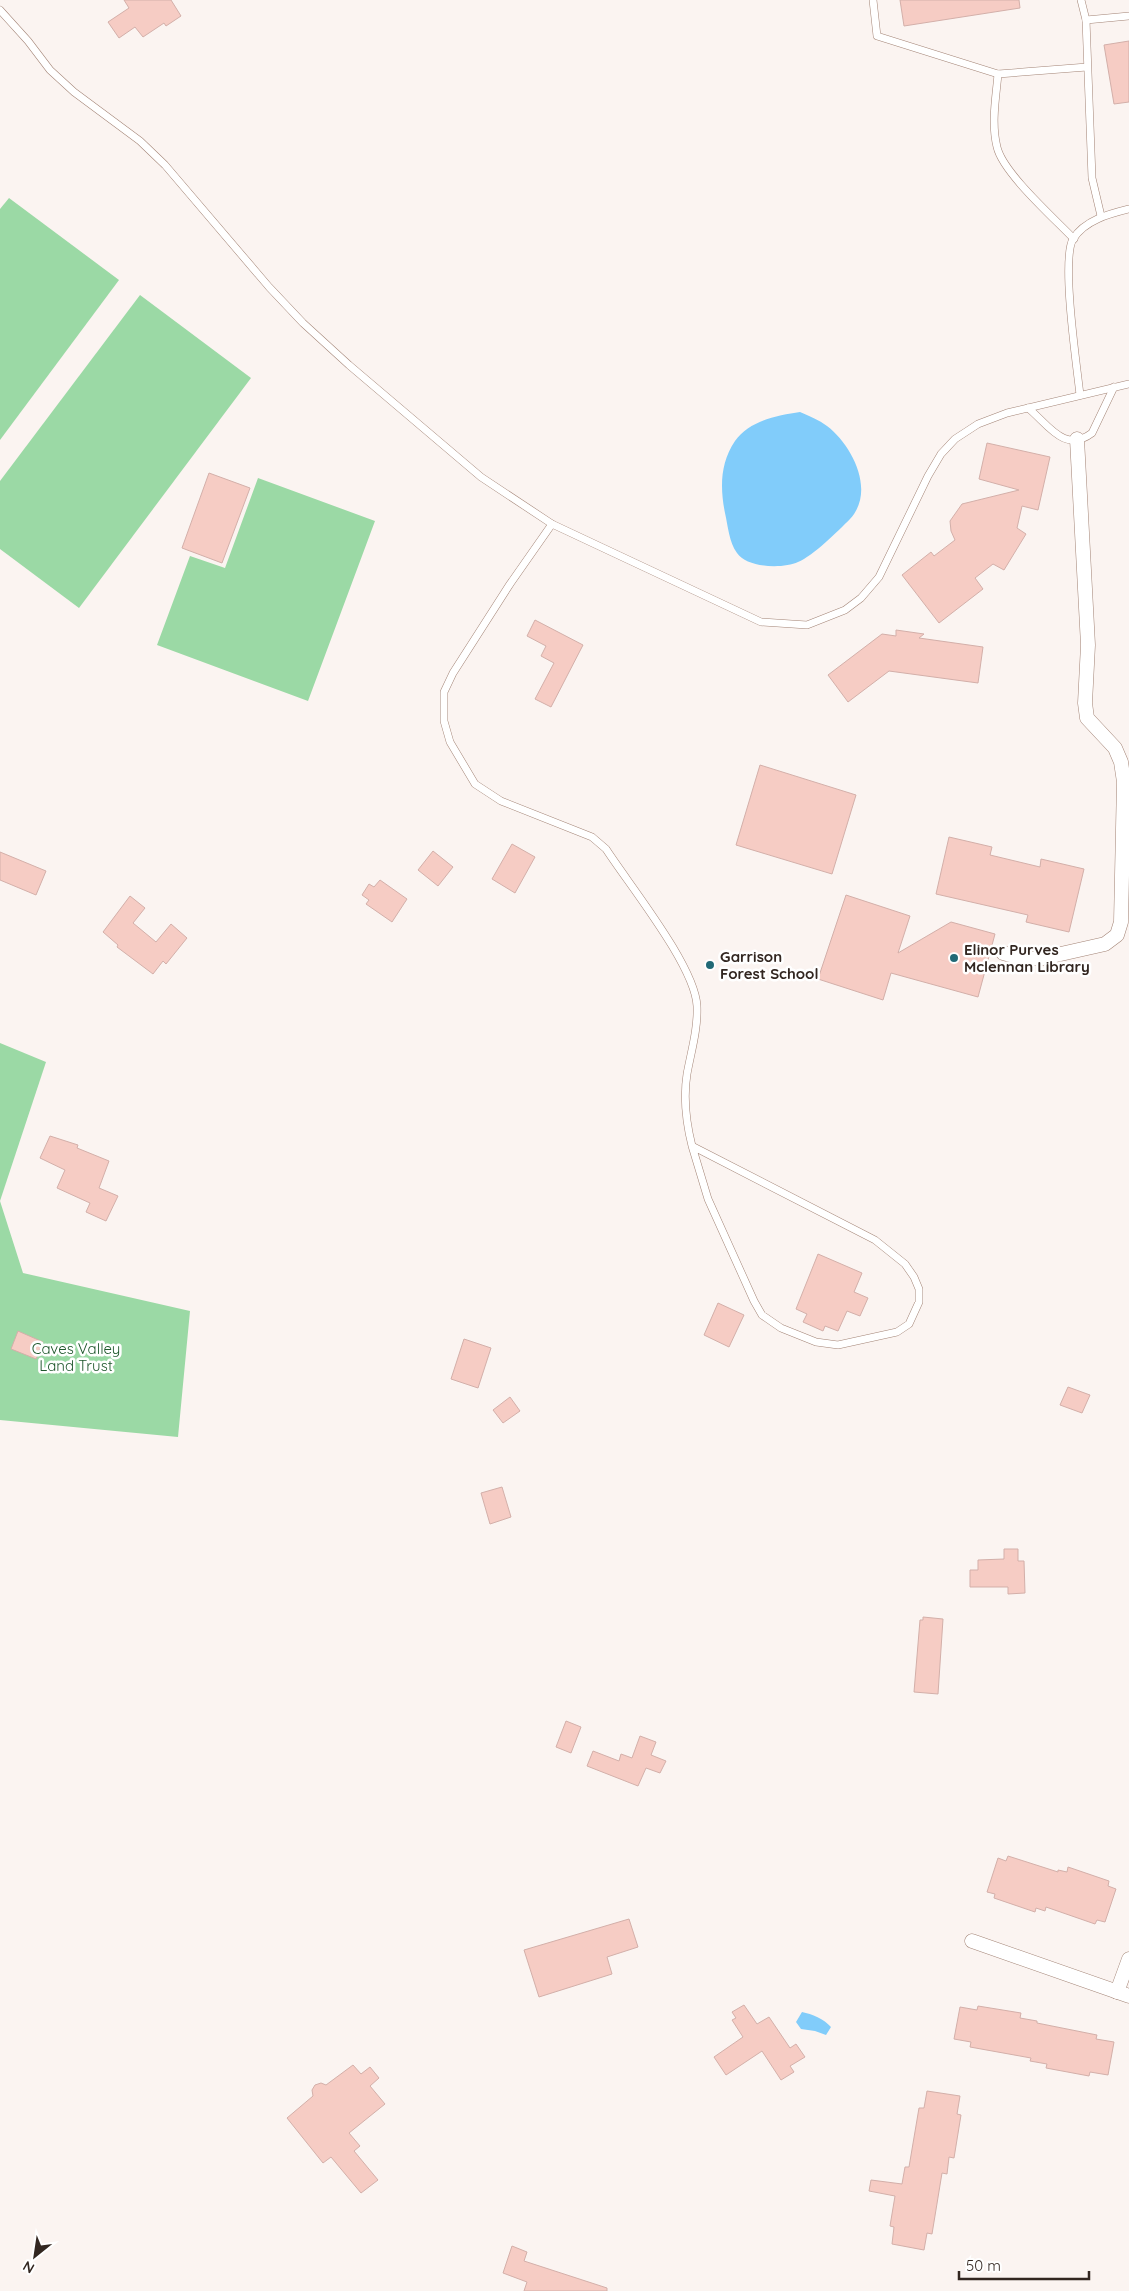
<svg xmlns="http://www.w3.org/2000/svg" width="1129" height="2291" viewBox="0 0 1129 2291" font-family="Quicksand,sans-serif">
  <rect width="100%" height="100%" fill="#fbf4f1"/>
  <g fill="#9bd9a5">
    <polygon points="9,198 119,280 0,440 0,209"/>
    <polygon points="140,295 251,378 79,608 0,549 0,481"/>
    <polygon points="258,478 375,521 308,701 157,645 190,556 225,568"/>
    <polygon points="0,1043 46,1062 0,1201"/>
    <polygon points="0,1201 23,1273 190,1311 178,1437 0,1420"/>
  </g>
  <g fill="#81ccfa">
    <path d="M800,412c9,4 19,8 27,14 25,19 49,65 23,93 -12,12 -37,37 -52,43 -15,7 -51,6 -61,-9 -8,-11 -9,-27 -12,-40 -5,-25 -5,-50 10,-72 14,-20 43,-26 65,-29z"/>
    <path d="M802,2012c10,2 22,7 29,15l-5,8 -11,-4 -14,-2 -5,-7z"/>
  </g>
  <g fill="#f6ccc4" stroke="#d3afa9">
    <polygon points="124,0 171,0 181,16 166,26 164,23 143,37 135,27 119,38 108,22 129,8"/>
    <polygon points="900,0 1019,0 1020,8 904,26"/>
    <polygon points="1129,41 1129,102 1114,104 1104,45"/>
    <polygon points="987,443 1050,457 1038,510 1022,506 1017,528 1026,534 1004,570 993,564 975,578 983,589 939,623 902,575 931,552 934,556 955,540 951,531 950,521 962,504 1019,490 979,479"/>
    <polygon points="209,473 250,488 222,563 182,548"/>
    <polygon points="535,620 583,645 551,707 535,699 554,663 541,656 546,646 527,636"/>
    <polygon points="896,630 924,634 919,638 983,647 978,683 889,671 848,702 828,675 882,634 896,636"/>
    <polygon points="760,765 856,795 832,874 736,845"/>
    <polygon points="949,837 992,847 990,855 1040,867 1041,859 1084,869 1069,932 1026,922 1028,915 936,894"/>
    <polygon points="512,844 535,857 515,893 492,879"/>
    <polygon points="433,851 453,867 438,886 418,870"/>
    <polygon points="0,852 46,871 36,895 0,880"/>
    <polygon points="380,880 407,899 392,922 366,904 369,900 362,895 369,884 374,887"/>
    <polygon points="846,895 910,916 898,953 951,922 995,934 978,997 891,973 883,1000 818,979"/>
    <polygon points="130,896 145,908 133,923 156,942 171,924 187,938 166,964 163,961 153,974 117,947 118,945 103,932"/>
    <polygon points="50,1136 78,1145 77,1148 109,1161 99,1188 118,1196 106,1221 86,1212 90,1203 57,1188 65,1170 40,1158"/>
    <polygon points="818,1254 862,1273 854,1292 868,1298 860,1316 847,1311 838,1331 825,1326 823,1331 803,1322 807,1314 796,1309"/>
    <polygon points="718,1303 744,1315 729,1347 704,1335"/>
    <polygon points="18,1331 43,1342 36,1359 11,1349"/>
    <polygon points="464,1339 491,1348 478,1388 451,1379"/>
    <polygon points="1068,1387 1090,1395 1082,1413 1060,1405"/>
    <polygon points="510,1397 520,1411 503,1423 493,1410"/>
    <polygon points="502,1487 511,1517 490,1524 481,1493"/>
    <polygon points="1004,1549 1018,1549 1018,1561 1024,1561 1025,1593 1008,1594 1008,1587 970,1587 970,1570 978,1570 978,1560 1004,1559"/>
    <polygon points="923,1617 943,1619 938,1694 914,1692 920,1620 923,1620"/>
    <polygon points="566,1721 581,1727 571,1753 556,1747"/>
    <polygon points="640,1736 656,1742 651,1755 666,1761 660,1773 646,1768 638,1786 587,1766 593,1751 619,1761 621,1754 632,1758"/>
    <polygon points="1008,1856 1058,1872 1058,1870 1067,1872 1068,1867 1109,1881 1108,1886 1116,1889 1105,1922 1097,1920 1095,1924 1046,1907 1045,1911 1036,1908 1035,1912 994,1898 995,1894 987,1892 998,1858 1006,1861"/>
    <polygon points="629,1919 638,1947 607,1957 612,1974 539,1997 524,1950"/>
    <polygon points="744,2005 757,2024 769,2017 790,2048 796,2044 805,2057 790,2066 794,2072 781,2080 762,2051 726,2075 714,2057 743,2037 732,2020 736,2018 732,2012"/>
    <polygon points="978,2006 1021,2013 1020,2018 1037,2021 1037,2023 1097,2035 1096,2039 1114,2042 1108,2075 1090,2072 1089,2076 1046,2068 1047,2064 1030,2061 1031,2058 970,2047 971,2042 954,2039 960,2007 977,2010"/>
    <polygon points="353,2065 361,2074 370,2067 379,2078 370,2086 385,2104 349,2133 360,2146 354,2151 378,2180 361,2193 331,2157 323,2163 287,2118 313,2096 312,2090 315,2085 321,2083 326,2085"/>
    <polygon points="927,2091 960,2096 957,2114 961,2115 954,2158 949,2157 947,2174 942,2173 932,2234 927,2233 924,2250 892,2244 894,2227 890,2226 895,2196 869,2191 871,2180 902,2184 905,2167 909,2167 919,2108 924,2108"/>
    <polygon points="512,2246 527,2252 524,2261 607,2288 607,2291 524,2291 527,2282 503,2273"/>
  </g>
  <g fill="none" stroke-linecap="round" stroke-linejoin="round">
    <g stroke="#a38476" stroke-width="8">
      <g id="lane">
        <polyline points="873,0 877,36 998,74 1087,67"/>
        <polyline points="1081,0 1086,20 1092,178 1101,216"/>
        <polyline points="0,10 28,41 50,70 74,92 140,141 165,165 269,287 303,323 349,365 481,477 552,524 761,622 807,625 845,610 861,598 879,577 928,476 941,454 955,439 978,424 1007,413 1129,384"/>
        <polyline points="1086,20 1129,16"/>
        <path d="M998,74c-2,23 -7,49 -1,73 6,26 57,71 77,92"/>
        <path d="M1080,395c-3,-28 -19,-135 -7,-156 12,-19 36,-25 56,-30"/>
        <path d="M1028,408c20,16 36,46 64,25l22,-46"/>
        <path d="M552,524l-42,60 -57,89 -9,19v29l6,21 25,42 26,17 91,36 14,12c24,37 89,117 91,157 1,23 -6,46 -10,68 -4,25 -1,48 5,72l183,94 30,24 9,13 5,12v13l-10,22 -12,8 -59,13 -22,-3 -35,-14 -19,-13 -8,-14 -46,-102 -16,-53"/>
      </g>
    </g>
    <g stroke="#a38476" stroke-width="15">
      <g id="street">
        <polyline points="1003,953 1026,959 1043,958 1105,944 1117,935 1121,922 1124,782 1121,762 1115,748 1087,718 1085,703 1088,645 1077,439"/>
        <polyline points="972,1941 1129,1996"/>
        <polyline points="1117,1992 1129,1959"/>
      </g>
    </g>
    <use href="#lane" stroke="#fff" stroke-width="7"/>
    <use href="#street" stroke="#fff" stroke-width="14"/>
  </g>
  <g fill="#216976" stroke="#fff" stroke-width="2">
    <circle cx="954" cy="958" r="5"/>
    <circle cx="710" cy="965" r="5"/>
  </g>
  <g text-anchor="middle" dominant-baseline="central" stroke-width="5" stroke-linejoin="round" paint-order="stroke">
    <g font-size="15" font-weight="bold" fill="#322620" stroke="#fff" text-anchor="start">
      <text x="964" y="949">Elinor Purves<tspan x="964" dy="17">Mclennan Library</tspan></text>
      <text x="720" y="956">Garrison<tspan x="720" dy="17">Forest School</tspan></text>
    </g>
    <g font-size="15" fill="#1e572c" stroke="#fff">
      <text x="76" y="1348">Caves Valley<tspan x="76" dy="17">Land Trust</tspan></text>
    </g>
  </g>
  <g transform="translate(35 2256) rotate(210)" stroke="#ffffff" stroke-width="4" paint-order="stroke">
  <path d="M0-4L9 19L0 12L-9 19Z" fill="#322620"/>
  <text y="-8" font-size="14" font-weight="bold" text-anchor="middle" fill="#322620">N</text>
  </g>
  <path d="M959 2271v8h130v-8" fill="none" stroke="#322620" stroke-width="2.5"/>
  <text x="966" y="2271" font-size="15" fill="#322620" stroke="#ffffff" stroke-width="4" paint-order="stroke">50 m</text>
</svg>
